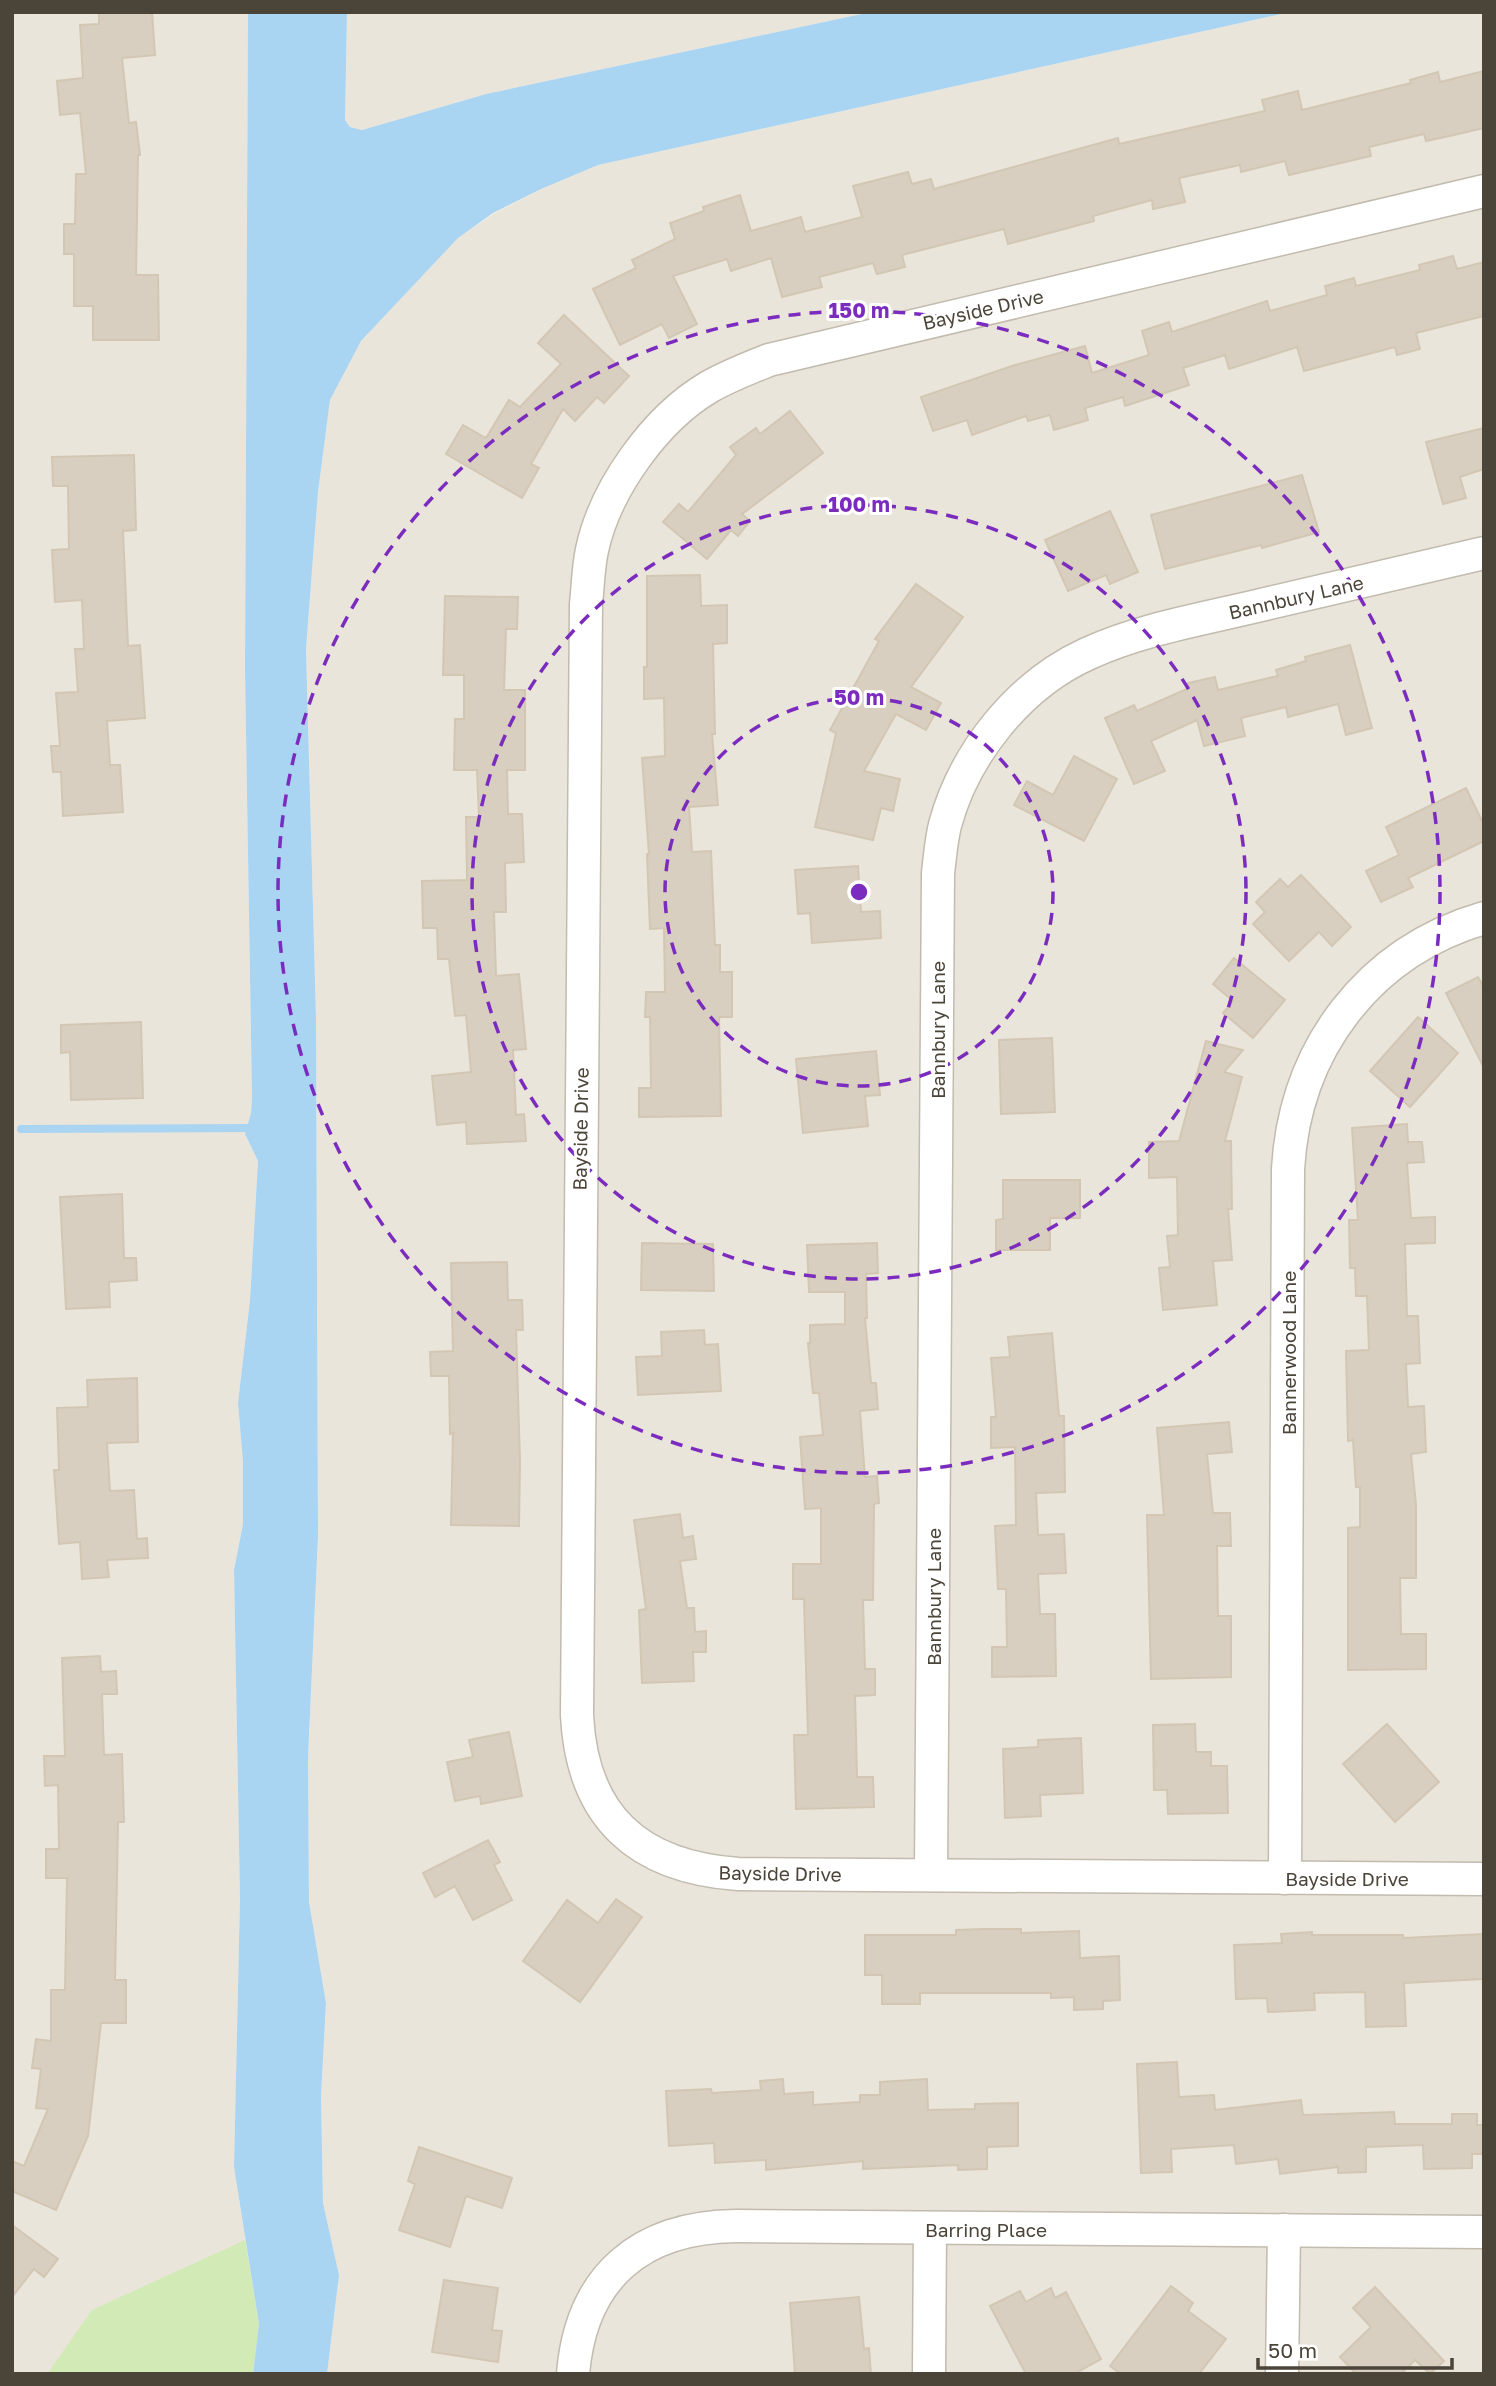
<svg xmlns="http://www.w3.org/2000/svg" width="1496" height="2386" viewBox="0 0 1496 2386" font-family="'Golos Text',sans-serif">
  <rect width="100%" height="100%" fill="#f6f3ec"/>
  <g fill="#eae5da">
    <polygon points="12,12 248,12 245,671 252,1098 251,1113 245,1134 258,1161 250,1300 238,1403 243,1462 243,1524 234,1570 240,1898 234,2167 259,2324 253,2374 12,2374"/>
    <polygon points="347,12 871,12 486,94 362,130 350,127 345,120"/>
    <polygon points="1290,12 1484,12 1484,2374 327,2374 339,2275 323,2203 321,2096 326,2003 309,1902 308,1758 318,1536 316,1018 306,649 318,492 330,400 361,341 458,238 493,214 541,189 598,165"/>
  </g>
  <polygon fill="#d2eab5" points="245,2240 259,2324 253,2374 47,2374 92,2310"/>
  <polygon fill="#a9d4f2" points="248,12 347,12 345,120 350,127 362,130 486,94 871,12 1290,12 598,165 541,189 493,213 458,238 361,341 330,400 318,492 306,649 316,1018 318,1536 308,1758 309,1902 326,2003 321,2096 323,2203 339,2275 327,2374 253,2374 259,2324 234,2167 240,1898 234,1570 243,1524 243,1462 238,1403 250,1300 258,1161 245,1134 251,1113 252,1098 245,671"/>
  <g fill="none" stroke-linecap="round" stroke-linejoin="round">
    <polyline stroke="#a9d4f2" stroke-width="8" points="21,1129 257,1128"/>
  </g>
  <g fill="#d8cfc1" stroke="#d3c7b4" stroke-width="2">
    <polygon points="99,12 152,12 155,55 122,58 129,123 136,122 140,155 138,155 136,275 158,275 159,340 93,340 93,306 74,306 74,254 64,254 64,224 75,224 76,174 86,174 80,113 60,115 57,81 83,78 80,25 99,24"/>
    <polygon points="1484,71 1484,128 1454,135 1426,141 1424,134 1369,147 1371,156 1289,175 1285,161 1241,172 1240,165 1179,178 1185,202 1153,209 1152,200 1093,216 1094,221 1008,244 1004,229 902,255 905,267 877,274 873,263 819,277 822,287 782,297 771,258 731,271 727,259 673,276 697,324 669,338 662,324 620,345 593,289 636,268 632,260 675,239 670,223 704,211 703,207 740,195 751,231 801,217 805,232 862,217 853,186 908,172 912,184 931,179 934,189 1118,138 1119,144 1265,111 1262,100 1298,91 1302,110 1411,83 1410,80 1438,72 1440,82"/>
    <polygon points="1453,256 1457,269 1484,262 1484,316 1416,333 1420,349 1397,355 1395,347 1304,371 1297,347 1229,369 1225,355 1183,368 1189,385 1125,406 1123,397 1085,408 1088,420 1054,430 1050,415 1028,421 1026,416 972,435 967,420 933,431 921,397 1015,365 1085,346 1092,373 1149,355 1142,331 1169,322 1172,332 1267,301 1270,311 1327,295 1325,286 1354,278 1356,286 1420,270 1419,265"/>
    <polygon points="564,315 629,376 604,403 597,397 575,421 563,409 531,464 539,468 522,498 446,454 463,425 486,438 509,400 520,407 561,364 538,343"/>
    <polygon points="790,411 823,453 742,514 750,521 738,536 731,530 707,559 663,522 679,504 688,512 736,455 730,447 756,428 760,434"/>
    <polygon points="1484,428 1484,469 1460,477 1466,498 1443,504 1426,442"/>
    <polygon points="134,455 136,530 123,531 128,646 140,645 145,718 107,721 110,765 120,765 123,812 63,816 61,772 53,772 51,746 60,746 56,693 78,692 75,649 84,649 82,600 55,602 52,550 69,549 68,486 53,486 52,457"/>
    <polygon points="1302,475 1319,532 1262,548 1261,545 1165,569 1151,515"/>
    <polygon points="1110,511 1138,572 1110,584 1106,575 1068,591 1045,540"/>
    <polygon points="700,575 701,606 727,605 727,643 713,644 715,734 712,734 718,805 689,807 692,852 711,851 715,945 720,945 720,972 732,972 732,1017 719,1017 721,1116 639,1117 639,1088 651,1088 650,1017 645,1017 646,992 665,992 664,928 650,929 647,854 649,854 642,758 665,756 664,698 644,699 644,667 647,667 647,576"/>
    <polygon points="916,584 963,617 911,687 941,703 926,730 896,714 864,771 900,779 893,811 881,808 873,840 815,827 836,733 830,730 879,641 875,639"/>
    <polygon points="445,596 518,597 517,629 506,629 504,690 525,690 525,770 507,770 508,814 522,814 524,862 505,863 506,912 494,912 496,976 519,974 526,1049 513,1050 516,1115 524,1114 526,1141 467,1144 466,1122 437,1125 432,1076 471,1072 466,1015 455,1016 449,959 438,959 437,928 423,928 422,881 467,880 466,817 479,817 477,770 454,770 455,719 464,719 464,675 443,675"/>
    <polygon points="1350,645 1372,728 1346,735 1338,704 1288,717 1286,707 1241,718 1245,736 1204,746 1197,720 1151,741 1165,771 1134,784 1105,718 1134,705 1137,711 1189,688 1188,683 1215,677 1218,690 1278,676 1276,670 1306,661 1305,657"/>
    <polygon points="1074,756 1117,779 1084,841 1014,805 1027,781 1053,795"/>
    <polygon points="1466,788 1484,825 1484,841 1408,878 1413,887 1381,902 1366,871 1399,855 1386,827"/>
    <polygon points="858,866 861,912 880,911 881,938 812,943 810,913 798,914 795,870"/>
    <polygon points="1301,875 1351,927 1332,946 1319,932 1289,961 1253,924 1265,912 1256,902 1280,879 1288,887"/>
    <polygon points="1234,958 1285,1000 1253,1038 1223,1013 1233,1001 1213,984"/>
    <polygon points="1478,977 1484,988 1484,1068 1446,993"/>
    <polygon points="1418,1017 1458,1053 1410,1107 1370,1071"/>
    <polygon points="141,1022 143,1098 71,1100 70,1052 61,1053 61,1025"/>
    <polygon points="1052,1038 1055,1112 1001,1114 999,1040"/>
    <polygon points="1206,1041 1243,1050 1224,1072 1242,1077 1225,1141 1231,1141 1232,1209 1228,1209 1232,1260 1213,1261 1217,1305 1163,1310 1159,1268 1170,1267 1167,1236 1178,1235 1177,1177 1149,1178 1149,1142 1179,1141"/>
    <polygon points="876,1051 880,1095 865,1096 868,1126 803,1133 796,1059"/>
    <polygon points="1407,1124 1408,1142 1422,1142 1424,1162 1407,1163 1411,1218 1435,1217 1435,1243 1405,1244 1407,1316 1418,1316 1420,1363 1406,1364 1408,1407 1424,1406 1426,1452 1411,1454 1416,1505 1416,1578 1400,1578 1401,1634 1426,1634 1426,1669 1348,1670 1348,1528 1360,1527 1360,1487 1356,1487 1353,1440 1348,1441 1346,1351 1369,1350 1367,1296 1356,1296 1355,1268 1350,1268 1349,1220 1358,1220 1352,1128"/>
    <polygon points="1003,1180 1080,1180 1080,1218 1050,1218 1050,1250 996,1250 996,1220 1003,1219"/>
    <polygon points="122,1194 124,1258 136,1258 137,1280 109,1282 110,1307 66,1309 60,1197"/>
    <polygon points="642,1243 713,1244 714,1291 641,1290"/>
    <polygon points="877,1243 878,1273 866,1274 867,1318 865,1318 871,1383 876,1383 878,1409 860,1411 865,1477 877,1476 879,1503 874,1504 873,1600 863,1600 865,1669 875,1669 875,1695 855,1696 857,1777 873,1777 874,1807 796,1809 794,1735 808,1735 804,1599 793,1599 793,1564 821,1564 821,1508 805,1509 800,1437 823,1435 819,1393 813,1393 808,1343 810,1343 810,1325 845,1324 845,1292 809,1292 807,1245"/>
    <polygon points="507,1262 508,1300 522,1300 523,1330 516,1330 520,1461 519,1526 451,1525 453,1433 450,1434 449,1376 431,1376 430,1352 453,1351 451,1263"/>
    <polygon points="704,1330 705,1345 718,1344 721,1391 638,1395 636,1357 662,1356 661,1332"/>
    <polygon points="1052,1333 1059,1416 1064,1416 1065,1492 1036,1493 1038,1535 1064,1534 1066,1573 1038,1574 1040,1614 1055,1614 1056,1676 992,1677 992,1647 1007,1647 1006,1589 998,1589 995,1526 1016,1525 1015,1447 991,1448 991,1417 996,1417 991,1358 1010,1357 1008,1337"/>
    <polygon points="137,1378 138,1442 107,1443 110,1491 134,1490 137,1539 147,1538 148,1558 107,1560 109,1577 82,1579 80,1542 59,1544 54,1470 59,1470 57,1408 88,1407 87,1380"/>
    <polygon points="1229,1422 1232,1452 1207,1454 1213,1513 1230,1513 1231,1546 1217,1546 1218,1616 1231,1616 1231,1677 1151,1679 1147,1515 1164,1515 1157,1428"/>
    <polygon points="680,1514 683,1538 693,1536 696,1559 680,1561 687,1608 694,1608 695,1632 706,1631 706,1652 693,1652 694,1681 642,1683 639,1610 646,1609 634,1520"/>
    <polygon points="100,1656 101,1672 116,1671 117,1694 102,1694 104,1755 122,1754 124,1822 118,1822 115,1980 126,1980 126,2023 101,2023 88,2136 56,2210 12,2191 12,2161 24,2166 48,2109 36,2108 41,2069 32,2068 36,2039 51,2041 51,1990 65,1990 67,1878 46,1878 46,1849 59,1849 58,1785 45,1786 44,1756 65,1756 62,1658"/>
    <polygon points="1195,1724 1196,1752 1211,1752 1211,1766 1227,1766 1228,1813 1168,1814 1167,1790 1154,1790 1153,1725"/>
    <polygon points="1387,1724 1439,1782 1395,1822 1343,1764"/>
    <polygon points="509,1732 522,1796 481,1804 480,1796 455,1801 447,1762 473,1757 469,1740"/>
    <polygon points="1081,1738 1083,1793 1040,1795 1041,1816 1005,1818 1003,1749 1038,1747 1038,1740"/>
    <polygon points="488,1840 500,1862 494,1865 512,1900 473,1920 455,1886 435,1897 423,1873"/>
    <polygon points="616,1899 642,1917 580,2002 523,1961 567,1900 598,1923"/>
    <polygon points="983,1929 1021,1929 1021,1933 1079,1931 1080,1958 1119,1956 1120,2000 1103,2001 1103,2009 1074,2010 1074,1997 1051,1998 1051,1993 920,1993 920,2004 882,2004 882,1975 865,1975 865,1935 956,1935 956,1930"/>
    <polygon points="1312,1932 1312,1935 1403,1935 1403,1938 1484,1934 1484,1979 1404,1983 1406,2026 1366,2027 1365,1992 1314,1993 1315,2010 1268,2012 1267,1998 1236,1999 1234,1945 1282,1943 1281,1934"/>
    <polygon points="1177,2062 1179,2097 1214,2095 1215,2110 1301,2100 1303,2115 1394,2112 1395,2124 1452,2124 1452,2114 1477,2114 1477,2125 1484,2125 1484,2154 1472,2154 1472,2168 1424,2169 1423,2145 1366,2147 1366,2172 1338,2173 1338,2167 1280,2174 1278,2159 1236,2164 1234,2145 1171,2149 1172,2172 1141,2173 1137,2064"/>
    <polygon points="783,2079 784,2094 813,2092 813,2105 860,2102 860,2095 880,2095 880,2082 927,2079 928,2110 975,2109 975,2104 1018,2103 1018,2146 987,2147 987,2169 958,2170 958,2165 863,2169 863,2161 766,2170 766,2160 715,2163 714,2143 669,2146 666,2091 711,2089 712,2093 761,2090 760,2081"/>
    <polygon points="419,2147 512,2178 502,2208 466,2196 450,2247 399,2230 415,2184 408,2181"/>
    <polygon points="12,2225 58,2259 44,2277 34,2269 12,2297"/>
    <polygon points="444,2280 498,2288 492,2330 502,2331 498,2362 432,2352"/>
    <polygon points="1171,2286 1193,2303 1188,2311 1226,2339 1199,2374 1121,2374 1110,2366"/>
    <polygon points="1375,2287 1444,2361 1430,2374 1415,2360 1401,2374 1356,2374 1340,2357 1371,2327 1353,2308"/>
    <polygon points="1051,2288 1055,2298 1066,2292 1101,2359 1074,2374 1026,2374 990,2306 1020,2291 1026,2302"/>
    <polygon points="859,2297 864,2349 869,2348 871,2374 795,2374 790,2303"/>
  </g>
  <g fill="none" stroke-linecap="round" stroke-linejoin="round">
    <g stroke="#c2bbae" stroke-width="35">
      <g id="street">
        <path d="M1484,191l-715,169c-20,8 -41,16 -60,27 -54,32 -104,102 -117,163 -4,18 -4,37 -6,54l-9,1111c5,102 61,152 161,159l746,5"/>
        <path d="M931,1874l7,-1001c2,-16 3,-32 7,-48 19,-71 74,-140 142,-171 54,-25 116,-35 174,-49 74,-17 148,-35 223,-52"/>
        <path d="M1285,1878l3,-709c7,-120 80,-217 196,-251"/>
        <path d="M573,2374c8,-97 67,-147 163,-148l748,6"/>
        <polyline points="929,2374 930,2229"/>
        <polyline points="1282,2374 1284,2230"/>
      </g>
    </g>
    <use href="#street" stroke="#fff" stroke-width="32"/>
  </g>
  <g fill="none" stroke="#7b2cbf" stroke-width="3.5" stroke-dasharray="12 9">
    <circle cx="859" cy="892" r="194"/>
    <circle cx="859" cy="892" r="387"/>
    <circle cx="859" cy="892" r="581"/>
  </g>
  <g text-anchor="middle" dominant-baseline="central" stroke-width="6" stroke-linejoin="round" paint-order="stroke">
    <g font-size="19" fill="#4b4439" stroke="#fff">
      <text transform="translate(983 309) rotate(-13)">Bayside Drive</text>
      <text transform="translate(1296 597) rotate(-13)">Bannbury Lane</text>
      <text transform="translate(937 1030) rotate(-90)">Bannbury Lane</text>
      <text transform="translate(580 1129) rotate(-89)">Bayside Drive</text>
      <text transform="translate(1288 1353) rotate(-90)">Bannerwood Lane</text>
      <text transform="translate(933 1597) rotate(-90)">Bannbury Lane</text>
      <text transform="translate(780 1873) rotate(1)">Bayside Drive</text>
      <text x="1347" y="1878">Bayside Drive</text>
      <text x="986" y="2229">Barring Place</text>
    </g>
  </g>
  <circle cx="859" cy="892" r="10" fill="#7b2cbf" stroke="#fff" stroke-width="3.5"/>
  <g font-size="21" text-anchor="middle" font-weight="bold" fill="#7b2cbf" stroke="#fff" stroke-width="6" stroke-linejoin="round" paint-order="stroke">
    <text x="859" y="318">150 m</text>
    <text x="859" y="512">100 m</text>
    <text x="859" y="705">50 m</text>
  </g>
  <rect width="1496" height="2386" fill="none" stroke="#4b4439" stroke-width="28"/>
  <path d="M1258 2358v10h194v-10" fill="none" stroke="#4b4439" stroke-width="3.5"/>
  <text x="1268" y="2358" font-size="21" fill="#4b4439" stroke="#ffffff" stroke-width="5" paint-order="stroke">50 m</text>
</svg>
